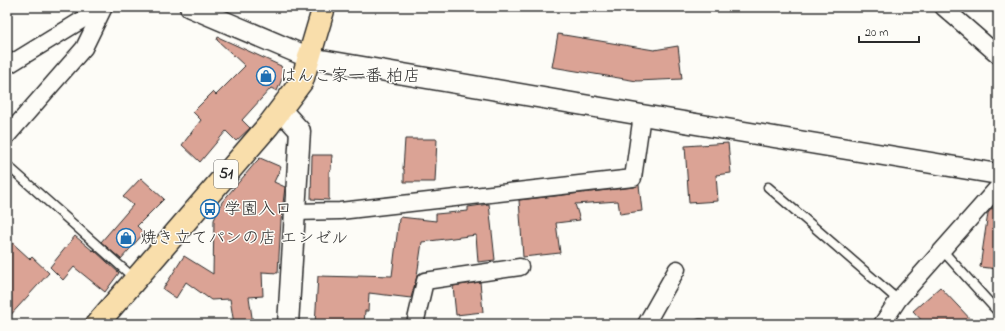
<svg xmlns="http://www.w3.org/2000/svg" width="1005" height="331" viewBox="0 0 1005 331" font-family="'Indie Flower','Klee One',sans-serif">
  <rect width="100%" height="100%" fill="#fdfcf7"/>
  <filter id="ink" filterUnits="userSpaceOnUse"><feTurbulence type="fractalNoise" baseFrequency=".025" numOctaves="2"/><feDisplacementMap in="SourceGraphic" scale="8" xChannelSelector="R" yChannelSelector="G"/><feConvolveMatrix kernelMatrix="1 2 1 2 8 2 1 2 1" color-interpolation-filters="sRGB"/></filter>
  <g filter="url(#ink)">
    <g fill="#dba395" stroke="#2b2b2b">
      <polygon points="558,34 654,50 678,46 682,79 637,81 552,67"/>
      <polygon points="218,37 281,66 284,74 277,91 271,88 242,120 250,128 236,141 226,131 200,162 182,145 201,120 193,112 213,92 216,95 245,66 217,40"/>
      <polygon points="405,139 437,139 435,182 404,182 404,169 403,169"/>
      <polygon points="728,143 731,173 716,175 718,201 689,203 685,146"/>
      <polygon points="312,155 332,155 331,170 329,171 329,200 311,199"/>
      <polygon points="260,158 281,167 274,182 285,187 281,220 278,273 262,272 263,296 249,297 253,324 234,324 230,299 211,300 186,282 176,298 163,289 184,256 213,274 214,220 222,202 256,162"/>
      <polygon points="141,178 164,199 137,226 144,233 121,259 101,242 133,205 123,197"/>
      <polygon points="639,185 642,211 620,214 618,201 575,204 580,220 556,223 560,253 523,257 519,200 634,187"/>
      <polygon points="489,204 495,260 478,262 476,235 422,242 417,276 411,298 369,293 368,311 365,311 364,324 315,324 318,276 358,277 358,275 392,276 399,219 400,217 436,221 436,214 468,211 468,207"/>
      <polygon points="992,208 998,208 998,269 980,267 988,213"/>
      <polygon points="75,236 93,251 94,250 119,273 105,292 74,267 63,280 50,267"/>
      <polygon points="7,238 30,259 32,257 49,273 7,319"/>
      <polygon points="480,282 483,312 456,315 453,286"/>
      <polygon points="940,287 975,324 925,324 913,311"/>
    </g>
    <g fill="none" stroke-linecap="round" stroke-linejoin="round">
      <g stroke="#2b2b2b" stroke-width="11">
        <g id="service">
          <polyline points="7,165 135,279"/>
          <polyline points="768,187 898,300"/>
          <polyline points="942,250 998,312"/>
          <polyline points="699,324 703,324"/>
        </g>
      </g>
      <g stroke="#2b2b2b" stroke-width="19">
        <g id="minor">
          <polyline points="943,7 998,55"/>
          <polyline points="7,66 103,7"/>
          <polyline points="7,136 84,48 104,7"/>
          <polyline points="294,212 340,211 633,178 642,115"/>
          <polyline points="415,324 425,281 520,267"/>
          <polyline points="646,324 677,269"/>
          <polyline points="882,324 898,300 998,187"/>
        </g>
      </g>
      <g stroke="#2b2b2b" stroke-width="23">
        <g id="tertiary">
          <polyline points="190,7 310,58 642,115 998,174"/>
          <polyline points="281,110 300,131 288,324"/>
        </g>
      </g>
      <g stroke="#2b2b2b" stroke-width="25">
        <polyline id="primary" points="97,324 268,126 302,81 324,7"/>
      </g>
      <use href="#service" stroke="#fdfcf7" stroke-width="8"/>
      <use href="#minor" stroke="#fdfcf7" stroke-width="16"/>
      <use href="#tertiary" stroke="#fdfcf7" stroke-width="20"/>
      <use href="#primary" stroke="#f9deab" stroke-width="22"/>
    </g>
  </g>
  <defs>
    <g id="shop-ring" transform="scale(1)"><circle r="9.5" fill="#fdfcf7" stroke="#1f6fb2" stroke-width="1.5"/><path d="M-5-2.5h2.3a2.7 3.5 0 0 1 5.4 0H5L5.5 6h-11ZM-1.5-2.5h3a1.5 2.3 0 0 0-3 0Z" fill="#1f6fb2"/></g>
    <g id="bus-ring" transform="scale(1)"><circle r="9.5" fill="#fdfcf7" stroke="#1f6fb2" stroke-width="1.5"/><path d="M-5-6H5V4H4V6H2V4H-2V6H-4V4H-5ZM-3.5-4V0h7V-4ZM-3.5 1.2v1.5H-2V1.2ZM2 1.2v1.5H3.5V1.2Z" fill="#1f6fb2"/></g>
  </defs>
  <g fill-rule="evenodd">
    <use href="#shop-ring" x="266" y="76"/>
    <use href="#bus-ring" x="210" y="209"/>
    <use href="#shop-ring" x="126" y="238"/>
  </g>
  <g text-anchor="middle" dominant-baseline="central" stroke-width="3" stroke-linejoin="round" paint-order="stroke">
    <rect fill="#fdfcf7" stroke="#6a6a68" stroke-width="1" x="214" y="160" width="24" height="28" rx="3"/>
    <g font-size="16" font-weight="bold" fill="#2b2b2b">
      <text x="226" y="174">51</text>
    </g>
    <g font-size="17" fill="#2b2b2b" stroke="#fdfcf7" text-anchor="start">
      <text x="280" y="76">はんこ家一番 柏店</text>
      <text x="224" y="209">学園入口</text>
      <text x="140" y="238">焼き立てパンの店 エンゼル</text>
    </g>
  </g>
  <rect width="1005" height="331" fill="none" stroke="#fdfcf7" stroke-width="24"/>
  <rect x="12" y="12" width="981" height="307" fill="none" stroke="#2b2b2b" stroke-width="1.5" filter="url(#ink)"/>
  <path d="M859 36v6h60v-6" fill="none" stroke="#2b2b2b" stroke-width="2"/>
  <text x="865" y="36" font-size="12" fill="#2b2b2b" stroke="#fdfcf7" stroke-width="3" paint-order="stroke">20 m</text>
</svg>
